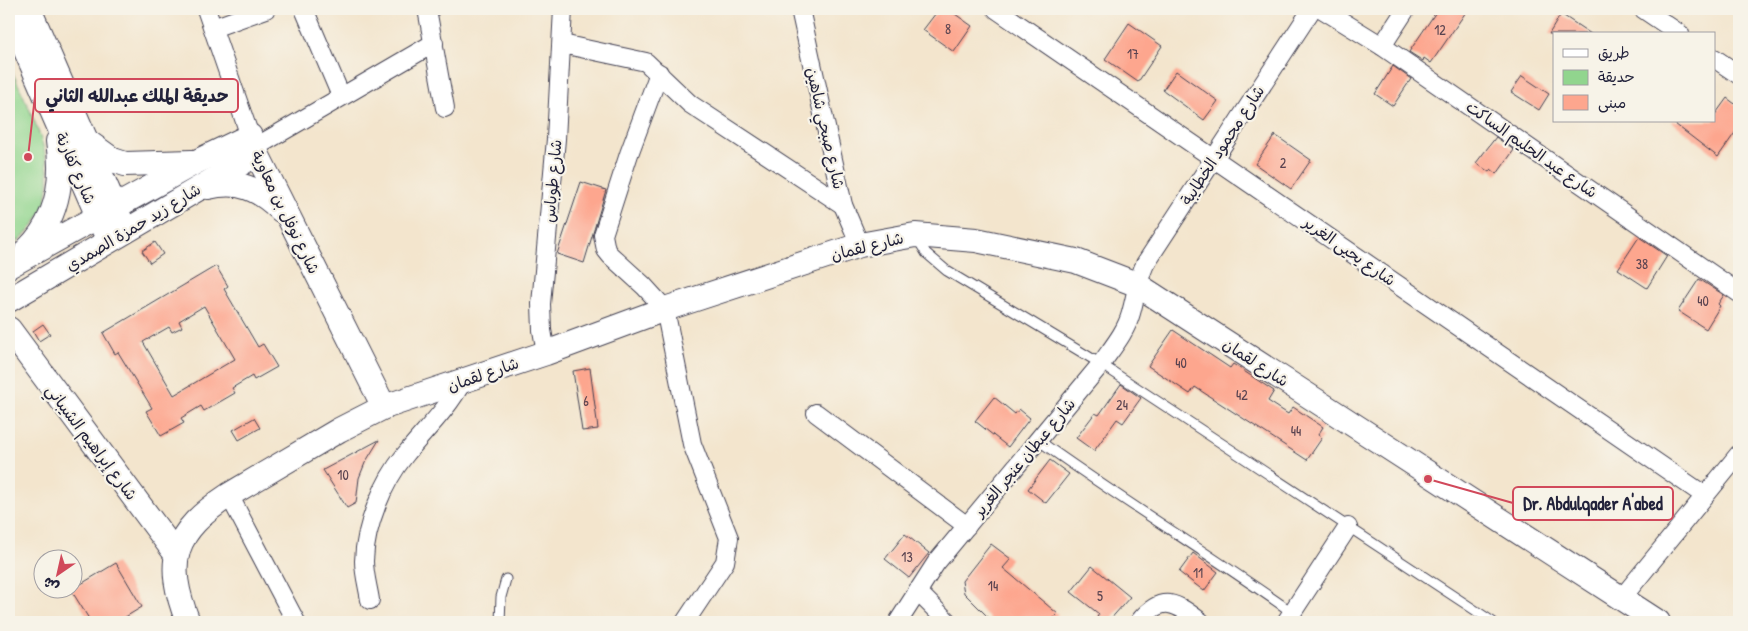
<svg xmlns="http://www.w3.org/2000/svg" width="1748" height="631" viewBox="0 0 1748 631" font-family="'Patrick Hand','Playpen Sans Arabic',sans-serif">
  <rect width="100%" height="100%" fill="#f7f3e8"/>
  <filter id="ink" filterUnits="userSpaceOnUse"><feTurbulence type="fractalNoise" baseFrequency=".02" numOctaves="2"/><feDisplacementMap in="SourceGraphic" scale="10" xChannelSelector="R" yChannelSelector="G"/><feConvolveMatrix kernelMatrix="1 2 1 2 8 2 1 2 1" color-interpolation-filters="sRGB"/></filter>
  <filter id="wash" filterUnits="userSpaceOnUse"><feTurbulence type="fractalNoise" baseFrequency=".0096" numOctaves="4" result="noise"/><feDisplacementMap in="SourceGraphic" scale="20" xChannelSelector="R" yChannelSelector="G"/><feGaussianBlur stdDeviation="1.12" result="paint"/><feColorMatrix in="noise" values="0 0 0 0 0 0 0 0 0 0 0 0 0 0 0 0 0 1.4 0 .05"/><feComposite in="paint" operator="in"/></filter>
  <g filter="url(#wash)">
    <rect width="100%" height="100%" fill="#f3e5cd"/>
    <path fill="#91d58e" stroke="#5a7c64" d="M9,64c27,63 73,133 0,184z"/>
    <g id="blocks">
      <g fill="#fda68e" fill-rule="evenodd">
        <polygon points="939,9 948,9 972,26 954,52 923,30"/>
        <polygon points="1438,9 1468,9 1431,63 1424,58 1423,61 1409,52"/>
        <polygon points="1561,14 1591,34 1549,34"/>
        <polygon points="1129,23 1162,46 1138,82 1105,59"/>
        <polygon points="1393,66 1411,79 1393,106 1375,94"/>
        <polygon points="1176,71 1218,101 1204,120 1163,90"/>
        <polygon points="1522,76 1549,94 1539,110 1511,92"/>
        <polygon points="1727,98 1739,107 1739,127 1718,157 1671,121 1714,121 1714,116"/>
        <polygon points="1275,135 1311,160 1291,189 1255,164"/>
        <polygon points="1496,137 1514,150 1497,174 1491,169 1489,172 1476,163"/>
        <polygon points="581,182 606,190 584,263 557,254"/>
        <polygon points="1639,237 1667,256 1647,288 1618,269"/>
        <polygon points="155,242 163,254 150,263 142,251"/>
        <path d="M216,266l12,20 -4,3 34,58 5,-3 14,23 -23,13 -2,-4 -20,12 3,5 -31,18 -3,-5 -20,12 3,5 -23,13 -15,-25 6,-3 -34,-56 -3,2 -12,-21zM204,306l31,53 -61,36 -31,-53 26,-15 3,5 10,-5 -3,-6z"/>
        <polygon points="1699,279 1724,295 1718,304 1720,306 1706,329 1678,311"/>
        <polygon points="43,324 50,334 39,341 33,331"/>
        <polygon points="1173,330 1230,368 1233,364 1274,391 1268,401 1288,414 1293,407 1323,427 1318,435 1322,438 1307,460 1195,387 1190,394 1148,366"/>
        <polygon points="590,368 598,429 582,431 573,371"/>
        <polygon points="1121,384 1141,398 1123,423 1117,419 1094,451 1076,438 1095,413 1099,415"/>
        <polygon points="994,397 1015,414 1019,409 1030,418 1008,447 975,421"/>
        <polygon points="254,418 260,428 239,440 233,430"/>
        <polygon points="379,440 365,463 359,478 356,503 347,508 323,470"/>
        <polygon points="1050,460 1069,474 1046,503 1028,489"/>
        <polygon points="905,534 929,553 909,578 885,559"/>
        <polygon points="991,544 1011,559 1003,568 1058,614 1050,622 993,622 964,593 962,581"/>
        <polygon points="1193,553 1218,572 1204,591 1179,572"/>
        <polygon points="116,563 142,607 117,622 91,622 71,590"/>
        <polygon points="1092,566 1130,597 1108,622 1104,622 1097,617 1099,614 1071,592"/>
      </g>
    </g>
  </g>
  <g filter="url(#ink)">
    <use href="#blocks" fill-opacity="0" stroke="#413f51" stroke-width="1"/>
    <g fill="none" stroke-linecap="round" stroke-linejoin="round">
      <g stroke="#413f51" stroke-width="11">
        <g id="lane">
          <polyline points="917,238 926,253 947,271 1101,364 1493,622"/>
          <path d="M1038,440c83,60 171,113 255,173"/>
          <polyline points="500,622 501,597 506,579"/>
        </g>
      </g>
      <g stroke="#413f51" stroke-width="20">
        <g id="street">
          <polyline points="206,9 250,136"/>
          <polyline points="304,9 341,96"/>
          <polyline points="427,9 445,108"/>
          <polyline points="800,9 843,205 860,245"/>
          <polyline points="996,9 1704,495"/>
          <polyline points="1322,9 1382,46 1739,293"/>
          <polyline points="1643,9 1680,34"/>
          <polyline points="213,28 266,9"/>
          <polyline points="562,44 646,62 690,104 843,205"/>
          <polyline points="1382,46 1406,9"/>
          <polyline points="1714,58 1739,75"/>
          <polyline points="659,73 629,154 603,235 606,250 610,255 644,286 665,309 692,444 729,538 725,562 685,622"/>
          <polyline points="254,148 434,43"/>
          <polyline points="546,353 542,330 541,304 556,139 563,9"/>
          <polyline points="816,413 967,526"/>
          <polyline points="229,495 296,622"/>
          <polyline points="917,591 948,622"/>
          <polyline points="1621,599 1739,454"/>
          <path d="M370,600c-2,-13 -6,-26 -6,-39 1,-35 19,-79 41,-106 20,-25 42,-45 57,-73"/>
          <path d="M898,622l38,-59 165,-199c11,-16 25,-32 30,-51 5,-18 6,-31 14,-49l167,-255"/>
          <path d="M1139,622c23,-29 37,-19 62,0"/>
          <polyline points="1286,622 1348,527"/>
        </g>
      </g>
      <g stroke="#413f51" stroke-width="26">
        <g id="secondary">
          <polyline points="29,9 121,221"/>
          <polyline points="9,12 104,230"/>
          <polyline points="88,142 113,160 125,164 192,162"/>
          <path d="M208,187c31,-7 50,1 73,23"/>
          <path d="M27,250c30,-29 37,-69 31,-109"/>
          <polyline points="9,266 196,162 250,136 257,154 384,407"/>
          <polyline points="9,300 257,154"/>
          <polyline points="9,329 176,554"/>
          <path d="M188,622c-24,-62 -15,-90 41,-127l110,-65 45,-23 162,-54 119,-44 195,-64 55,-10 61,5 100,21 60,23 522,338"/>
        </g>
      </g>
      <use href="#lane" stroke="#fff" stroke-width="9"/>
      <use href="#street" stroke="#fff" stroke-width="18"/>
      <use href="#secondary" stroke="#fff" stroke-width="24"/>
    </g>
  </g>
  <g text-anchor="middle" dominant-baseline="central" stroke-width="4.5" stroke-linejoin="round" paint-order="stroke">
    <g font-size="14" fill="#594350">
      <text x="948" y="28">8</text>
      <text x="1440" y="29">12</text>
      <text x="1133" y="53">17</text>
      <text x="1283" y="162">2</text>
      <text x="1642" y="263">38</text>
      <text x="1703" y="300">40</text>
      <text x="1181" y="362">40</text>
      <text x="1242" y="394">42</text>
      <text x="586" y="400">6</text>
      <text x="1122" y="404">24</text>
      <text x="1296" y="430">44</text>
      <text x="343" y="474">10</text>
      <text x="907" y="556">13</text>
      <text x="1198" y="572">11</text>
      <text x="993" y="585">14</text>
      <text x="1100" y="595">5</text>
    </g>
    <g font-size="16" fill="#22223b" stroke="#f7f3e8">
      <text transform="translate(826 128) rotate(77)">شارع صبحي شاهين</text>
      <text transform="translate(1222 145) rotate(-57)">شارع محمود الخطايبة</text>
      <text transform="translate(1532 149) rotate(35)">شارع عبد الحليم الساكت</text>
      <text transform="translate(76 168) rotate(66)">شارع كفارنة</text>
      <text transform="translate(552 181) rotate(-85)">شارع طوباس</text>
      <text transform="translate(286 212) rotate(64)">شارع نوفل بن معاوية</text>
      <text transform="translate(133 227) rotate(-31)">شارع زيد حمزة الصمدي</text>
      <text transform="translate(867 246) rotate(-14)">شارع لقمان</text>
      <text transform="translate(1350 251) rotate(35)">شارع يحيى الغرير</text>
      <text transform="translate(1256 362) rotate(33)">شارع لقمان</text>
      <text transform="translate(483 374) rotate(-19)">شارع لقمان</text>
      <text transform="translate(92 442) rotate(53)">شارع إبراهيم الشيباني</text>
      <text transform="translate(1024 457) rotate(-50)">شارع عبطان عنجر الغرير</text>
    </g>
  </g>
  <path fill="none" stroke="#d1495b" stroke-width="2" d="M28 157L35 96M1428 479L1513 503"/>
  <g fill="#d1495b" stroke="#f7f3e8" stroke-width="2">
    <circle cx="28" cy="157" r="5"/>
    <circle cx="1428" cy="479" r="5"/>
  </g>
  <g fill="#f7f3e8" stroke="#d1495b" stroke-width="2">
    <rect x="35" y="79" width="203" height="33" rx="5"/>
    <rect x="1513" y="487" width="160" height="33" rx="5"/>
  </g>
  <g font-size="18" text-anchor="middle" font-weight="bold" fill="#22223b">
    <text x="137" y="102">حديقة الملك عبدالله الثاني</text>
    <text x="1593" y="510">Dr. Abdulqader A'abed</text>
  </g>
  <rect width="1748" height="631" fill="none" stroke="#f7f3e8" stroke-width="30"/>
  <rect x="1553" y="32" width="162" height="90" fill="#f7f3e8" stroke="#a29fa3"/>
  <rect x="1563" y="49" width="25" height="8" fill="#ffffff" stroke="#a29fa3"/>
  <text x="1598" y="58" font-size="15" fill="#22223b">طريق</text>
  <rect x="1563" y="70" width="25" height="15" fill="#91d58e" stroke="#a29fa3"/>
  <text x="1598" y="82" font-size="15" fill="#22223b">حديقة</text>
  <rect x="1563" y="95" width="25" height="15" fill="#fda68e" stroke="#a29fa3"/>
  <text x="1598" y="108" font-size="15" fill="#22223b">مبنى</text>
  <g transform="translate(58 574) rotate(214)"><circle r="24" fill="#f7f3e8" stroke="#a29fa3"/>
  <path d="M0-4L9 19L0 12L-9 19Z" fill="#d1495b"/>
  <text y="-8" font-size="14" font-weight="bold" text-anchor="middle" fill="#22223b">ش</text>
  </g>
</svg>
